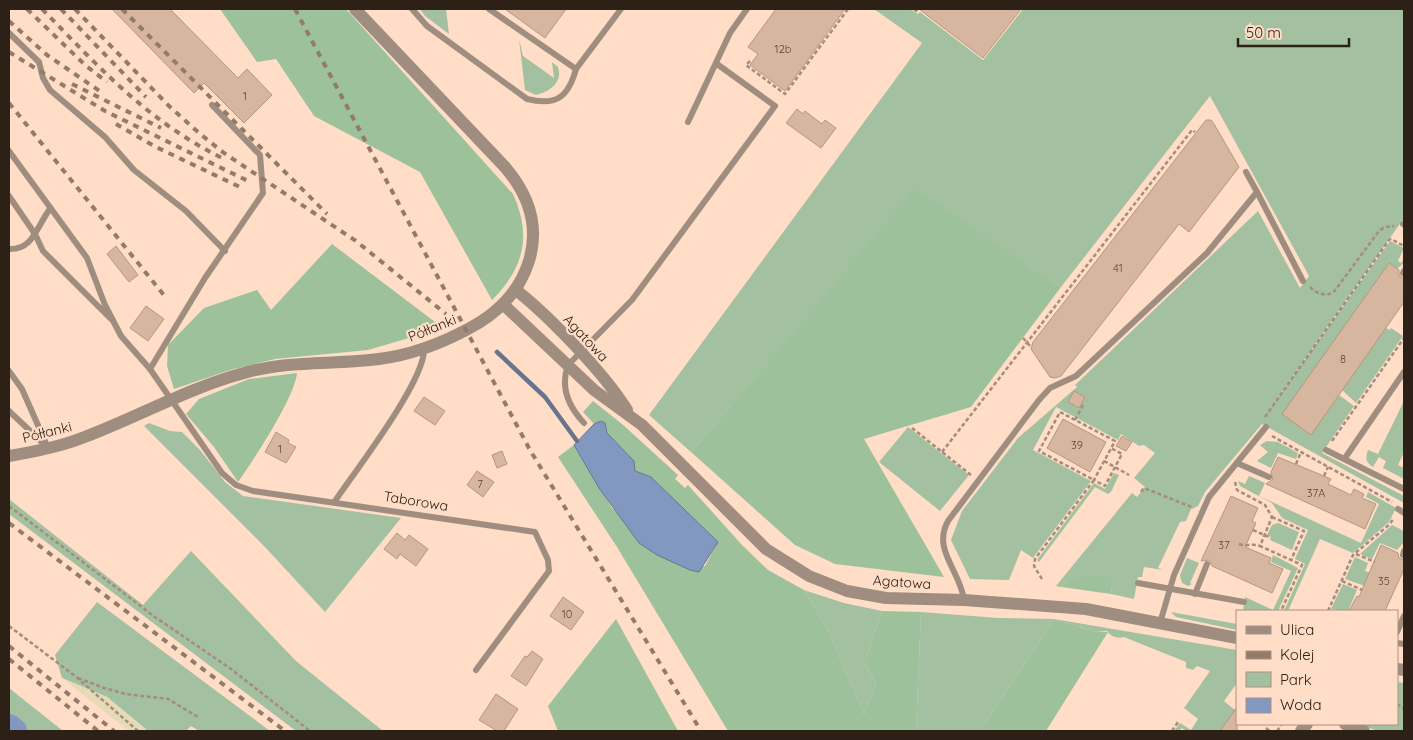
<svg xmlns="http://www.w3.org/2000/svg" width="1413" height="740" viewBox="0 0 1413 740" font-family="Quicksand,sans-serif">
  <rect width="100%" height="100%" fill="#ffddc6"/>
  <g fill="#a3c1a1">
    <polygon points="420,9 446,9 449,34 425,16"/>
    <polygon points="874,9 910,9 918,14 920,12 983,60 1023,9 1404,9 1404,218 1263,418 1390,241 1404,248 1398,261 1401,263 1404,259 1404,263 1397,269 1389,263 1283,414 1311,434 1339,395 1354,406 1322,453 1404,496 1404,503 1262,424 1205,492 1198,506 1191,509 1186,521 1180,522 1158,568 1163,570 1144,567 1142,577 1138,577 1134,599 1111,594 1112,587 1068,579 1062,587 1056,586 1132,493 1137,497 1145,487 1134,478 1155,453 1144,445 1139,446 1121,434 1118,440 1056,407 1033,450 1091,481 1033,558 1021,550 1009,580 970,579 951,540 962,511 1018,438 1077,387 1075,385 1258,211 1300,288 1309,276 1210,96 1061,287 915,190 691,452 649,415 922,43"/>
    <path d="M519,39l4,17 31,22 -2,-16 6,5c5,16 -9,25 -22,28l-11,-5z"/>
    <polygon points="1386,328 1390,330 1391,328 1403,336 1356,403 1342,390"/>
    <path d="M1404,401v51l-6,13 6,3v11l-21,-11 3,-7 -7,-4 -6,10c-7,-4 -8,-9 -5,-17l10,4z"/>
    <polygon points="149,423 170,431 182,432 200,450 225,482 243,496 401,518 325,612 265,547 144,426"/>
    <polygon points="908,427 969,475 940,511 879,462"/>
    <polygon points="1267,441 1278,442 1298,453 1296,459 1278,453 1271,468 1257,461 1268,452 1260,445"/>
    <polygon points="1114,473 1119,475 1111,492 1108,494 1095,487 1039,562 1037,560 1094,483 1105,489"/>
    <polygon points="1249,476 1265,483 1259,496 1361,543 1379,504 1366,497 1368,492 1396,508 1389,522 1353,553 1320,539 1288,611 1284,611 1305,564 1295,559 1308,530 1282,518 1272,503 1240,486 1238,481 1245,484"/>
    <polygon points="9,499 143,605 191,551 296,661 383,731 296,731 9,514"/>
    <polygon points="1278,523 1299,532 1292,550 1270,540 1271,537 1267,535 1272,525"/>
    <polygon points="1392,525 1404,531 1404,542 1397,550 1380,543 1372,559 1360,554"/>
    <polygon points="1273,555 1298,568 1278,611 1243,611 1245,597 1273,610 1291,571 1271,562"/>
    <polygon points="1355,557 1368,563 1365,571 1371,573 1365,586 1345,579"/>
    <polygon points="1187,558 1199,563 1190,583 1192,584 1188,586 1182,583 1180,575"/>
    <polygon points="1343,584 1357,590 1348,611 1331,609"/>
    <polygon points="804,590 844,603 882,611 865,663 876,685 864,714 828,630"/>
    <polygon points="97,602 270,731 199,731 191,726 186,731 148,731 107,697 62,678 55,655"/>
    <path d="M921,612l77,6 56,1 183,31v33l-13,18 11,9 -15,21h-34l-4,-3 -3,3h-5l6,-8 11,7 7,-11 -14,-11 26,-37 -13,-5 -4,4 -7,-2v-6l-62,-25c-7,2 -13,0 -17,-6l-11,1 -42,-13 -74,112h-64z"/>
    <polygon points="1171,612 1237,624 1237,630 1176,617"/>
    <polygon points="1397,682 1404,683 1404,731 1378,731 1358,724 1397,724"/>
    <polygon points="9,688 63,731 9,731"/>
  </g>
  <g fill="#9cc19b">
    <path d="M220,9h126l167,185c19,42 11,74 -21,106l-72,-128 -106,-56 -38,-57 -19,3z"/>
    <polygon points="915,189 1061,287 971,407 864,439 944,577 835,564 795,545 691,452"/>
    <polygon points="332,244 443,328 368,350 275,359 230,370 174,389 167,366 168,345 204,308 257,290 271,310"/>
    <path d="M297,373c-2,24 -44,88 -59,109l-24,-35 -28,-33 13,-15 50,-20z"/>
    <polygon points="593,401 622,424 678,475 675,479 685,488 688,485 742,545 768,570 804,590 828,630 864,714 876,685 865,663 882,611 921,612 916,731 728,731 617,547 558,457 574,445 612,508 675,562 689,570 705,566 718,542 651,477 635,471 634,461 607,433 606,426 597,422 594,424 583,412"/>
    <polygon points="1102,575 1112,587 1111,594 1062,587 1068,579"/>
    <polygon points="616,619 678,731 558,731 548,706"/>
    <polygon points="1054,619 1096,632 1108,632 1046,731 980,731"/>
  </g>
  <polygon fill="#e5dbb6" points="62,678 107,697 148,731 129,731"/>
  <polygon fill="#8298c1" stroke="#68748e" points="601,421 605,423 607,433 634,461 635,471 651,477 718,542 699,572 690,570 657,555 639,543 599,488 574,445 594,424"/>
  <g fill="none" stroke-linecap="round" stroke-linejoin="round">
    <polyline stroke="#68748e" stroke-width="4.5" points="497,352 545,397 577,441"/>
    <polyline stroke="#8298c1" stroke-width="26" points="9,727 14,731"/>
  </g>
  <g fill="#d6b69f" stroke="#b69680">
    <polygon points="112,9 170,9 238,78 247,69 272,95 244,123 204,83 194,93"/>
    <polygon points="505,9 566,9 545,38"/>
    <polygon points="776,9 845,9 785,91 750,65 758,54 748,47"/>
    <polygon points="919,9 1021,9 983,58"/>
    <polygon points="797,109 803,114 805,111 822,124 825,120 836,128 821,148 786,123"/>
    <polygon points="1206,120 1211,120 1214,124 1239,167 1189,232 1179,224 1061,376 1055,378 1050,377 1031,349 1033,342"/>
    <polygon points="116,246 138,275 129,282 107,254"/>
    <polygon points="1389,263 1399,270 1399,276 1404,278 1404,302 1311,435 1282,414"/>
    <polygon points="146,306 164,319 148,341 130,328"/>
    <polygon points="1074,391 1085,397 1079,408 1068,402"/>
    <polygon points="424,397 445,411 435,425 414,411"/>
    <polygon points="1063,419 1106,442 1090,472 1047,448"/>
    <polygon points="276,432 289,440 288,443 296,447 286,463 265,452"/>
    <polygon points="1122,436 1132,442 1126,451 1116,446"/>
    <polygon points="502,451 507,464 497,468 492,455"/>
    <polygon points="1278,457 1331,479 1328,484 1351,495 1354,489 1364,494 1362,498 1376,504 1365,529 1266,484 1273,479 1271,472"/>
    <polygon points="477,471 494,482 483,497 467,485"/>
    <polygon points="1231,496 1258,508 1252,521 1256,523 1245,547 1271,558 1269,563 1283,569 1272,593 1212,566 1209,560 1201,561"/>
    <polygon points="397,533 405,540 409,535 428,549 416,566 400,554 397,559 384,549"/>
    <polygon points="1381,545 1398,553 1399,558 1404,560 1404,569 1385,611 1349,611 1357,596 1359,597"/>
    <polygon points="563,597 584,612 571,630 550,616"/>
    <polygon points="532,651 543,659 526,686 511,676 525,656 527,657"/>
    <polygon points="496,694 518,709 504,731 497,731 479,720"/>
    <polygon points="1237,707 1237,731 1220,731"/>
  </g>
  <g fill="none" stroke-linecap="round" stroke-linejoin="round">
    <g stroke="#a58c7b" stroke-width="2.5" stroke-dasharray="4 2.5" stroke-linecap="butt">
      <polyline points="914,9 918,12"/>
      <polyline points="750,61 746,65 785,94 848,9"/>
      <path d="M1310,287c7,7 14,9 23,6l46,-62 6,-4 9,-1"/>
      <polyline points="1023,338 1031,347"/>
      <polyline points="1265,417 1389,240 1391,239 1404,246"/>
      <polyline points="1075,420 1083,405"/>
      <polyline points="912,428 971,475"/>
      <polyline points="1272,436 1392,502"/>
      <polyline points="1332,441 1404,338"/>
      <polyline points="942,452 1192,130 1195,132"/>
      <polyline points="1104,461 1129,475"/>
      <polyline points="1296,464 1301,452"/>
      <polyline points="1324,476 1328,467"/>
      <polyline points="1235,482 1237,490 1265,505 1272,517 1260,546 1302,565 1281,611"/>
      <polyline points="1141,492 1144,488 1194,508"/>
      <polyline points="9,506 155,617 231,669 310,731"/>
      <polyline points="1272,517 1304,531 1291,560"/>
      <polyline points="1253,530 1271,538"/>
      <path d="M1239,544c7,3 13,-1 21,2"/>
      <polyline points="1356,554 1375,562"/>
      <path d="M1042,579l-8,-13 1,-7 59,-79 -55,-29 21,-39 55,29c-7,13 -14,26 -21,39l11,6 17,-32 -11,-6"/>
      <polyline points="1342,581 1362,590"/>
      <polyline points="1328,611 1353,555 1390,524 1393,519"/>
      <polyline points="9,626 75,676 138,731"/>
      <polyline points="78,678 104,688 126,694 168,699 198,717"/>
      <polyline points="1397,704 1404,709"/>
      <polyline points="1266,728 1270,731"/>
      <polyline points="1172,731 1178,722"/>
      <polyline points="1277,731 1282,724"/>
    </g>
    <g stroke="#9f8e7f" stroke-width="6">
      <path d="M412,9l15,17 100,73c29,7 41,-1 49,-30"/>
      <polyline points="489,9 576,69 621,9"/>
      <polyline points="9,33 39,62 43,78 50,90 105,137 134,170 186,211 225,251"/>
      <polyline points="688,122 730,33 747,9"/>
      <polyline points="9,151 87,258 105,305 121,336 150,369 222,473 236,485 253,491 535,532 548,560 549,571 476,670"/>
      <polyline points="1246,172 1257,192"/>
      <polyline points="9,196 35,234 43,251 111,319"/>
      <polyline points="1403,224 1404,225"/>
      <path d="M9,249c25,1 28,-24 41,-40"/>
      <polyline points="1403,273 1404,271"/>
      <polyline points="150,369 205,278 263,193 260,155 212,105"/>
      <polyline points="9,371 22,389 48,448"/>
      <polyline points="9,411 45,445"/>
      <path d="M584,423c-16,-17 -24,-36 -16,-58l64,-65 143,-194 -58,-42"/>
      <polyline points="1326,450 1404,489"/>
      <polyline points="1345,458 1404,372"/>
      <polyline points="1237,463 1269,477"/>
      <path d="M335,501c21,-31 90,-120 89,-152"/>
      <polyline points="1398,509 1404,513"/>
      <polyline points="1403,555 1404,551"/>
      <polyline points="1138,583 1244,602"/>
      <polyline points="1195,594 1207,564"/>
      <path d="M964,600c-4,-30 -32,-50 -16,-79l91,-121 11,-12 26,-12 131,-123 50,-61 46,89"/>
      <polyline points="1160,623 1174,575 1209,497 1266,427"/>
      <polyline points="1397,632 1404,616"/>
      <polyline points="1397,643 1404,644"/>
    </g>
    <g stroke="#9f8e7f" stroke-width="12">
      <path d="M516,290c33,26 89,84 111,120"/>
      <polyline points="504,305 594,390 642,425 766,549 809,576 847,591 886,598 964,600 1086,609 1237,638"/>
      <polyline points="1397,669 1404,670"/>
      <polyline points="1345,724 1364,731"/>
      <polyline points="1301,731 1307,724"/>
    </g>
    <path stroke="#9f8e7f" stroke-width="12" d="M9,456c24,-4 50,-9 73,-18 54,-20 106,-50 162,-65 44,-13 90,-8 135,-14 32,-4 61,-15 89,-30 29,-15 51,-36 61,-68 11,-36 -1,-67 -24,-94l-150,-158"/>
    <g stroke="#927b6b" stroke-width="4" stroke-dasharray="6 6" stroke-linecap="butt">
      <polyline points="27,9 85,65 107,82"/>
      <path d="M42,9c59,60 106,113 184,151"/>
      <polyline points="61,9 146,97"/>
      <polyline points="75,9 169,106 199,133 224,153 356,241 446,314"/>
      <polyline points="122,9 327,214"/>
      <polyline points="295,9 530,450 701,731"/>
      <polyline points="9,21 47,55 101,92"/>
      <polyline points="9,52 105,111 248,181"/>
      <polyline points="72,84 161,128"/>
      <polyline points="9,103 167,299"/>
      <polyline points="116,124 154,146 244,189"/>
      <polyline points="9,523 285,731"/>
      <polyline points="9,646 114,731"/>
      <polyline points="9,659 98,731"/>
    </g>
  </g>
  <g text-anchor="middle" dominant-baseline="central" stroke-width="4.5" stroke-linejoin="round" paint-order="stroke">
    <g font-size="11" fill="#564639">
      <text x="783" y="49">12b</text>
      <text x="245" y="96">1</text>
      <text x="1118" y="268">41</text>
      <text x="1343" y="359">8</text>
      <text x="1077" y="445">39</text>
      <text x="280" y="449">1</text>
      <text x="480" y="484">7</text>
      <text x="1316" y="493">37A</text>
      <text x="1224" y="545">37</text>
      <text x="1384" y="581">35</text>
      <text x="567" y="614">10</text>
    </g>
    <g font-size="14" fill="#2c2017" stroke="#ffddc6">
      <text transform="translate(432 328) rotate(-22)">Półłanki</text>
      <text transform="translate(586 338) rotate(47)">Agatowa</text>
      <text transform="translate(47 432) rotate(-14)">Półłanki</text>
      <text transform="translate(416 501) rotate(9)">Taborowa</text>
      <text transform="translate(902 582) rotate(4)">Agatowa</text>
    </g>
  </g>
  <rect width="1413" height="740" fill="none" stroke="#2c2017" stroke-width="20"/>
  <rect x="1236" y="610" width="162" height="115" fill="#ffddc6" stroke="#ab9180"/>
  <rect x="1246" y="626" width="25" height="8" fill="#9f8e7f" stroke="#ab9180"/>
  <text x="1280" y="635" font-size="15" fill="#2c2017">Ulica</text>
  <rect x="1246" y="651" width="25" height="8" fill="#927b6b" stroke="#ab9180"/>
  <text x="1280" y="660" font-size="15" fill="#2c2017">Kolej</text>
  <rect x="1246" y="672" width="25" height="15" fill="#a3c1a1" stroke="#ab9180"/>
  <text x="1280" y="685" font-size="15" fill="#2c2017">Park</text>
  <rect x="1246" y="698" width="25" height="15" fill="#8298c1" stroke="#ab9180"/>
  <text x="1280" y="710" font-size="15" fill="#2c2017">Woda</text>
  <path d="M1238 38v8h111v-8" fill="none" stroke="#2c2017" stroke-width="2.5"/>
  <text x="1246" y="38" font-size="15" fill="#2c2017" stroke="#ffddc6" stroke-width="4" paint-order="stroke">50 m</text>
</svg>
